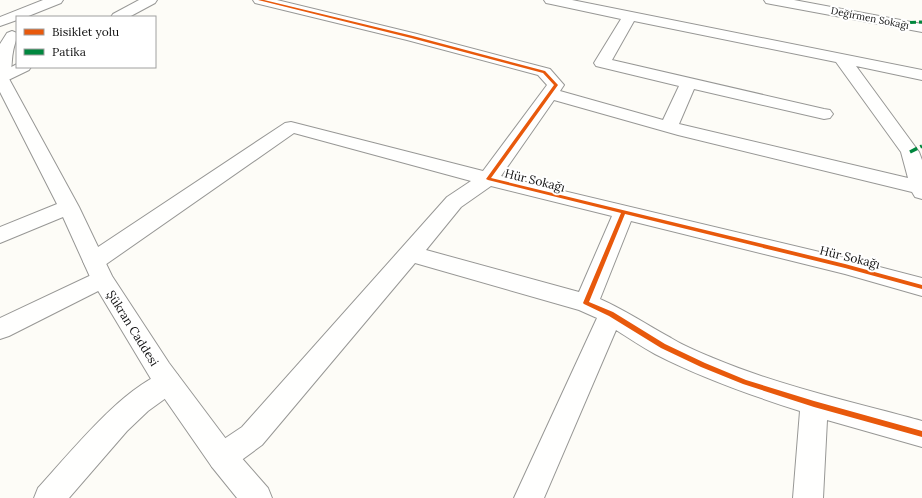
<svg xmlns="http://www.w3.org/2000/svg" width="922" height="498" viewBox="0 0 922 498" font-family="Lora,serif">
  <rect width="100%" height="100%" fill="#fdfcf7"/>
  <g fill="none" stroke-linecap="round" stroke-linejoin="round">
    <g stroke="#979795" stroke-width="2">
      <g id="minor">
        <polygon points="139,0 157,0 155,3 129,17 111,17 113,14"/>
        <path d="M253,0h24l140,34 133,35 14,16 -4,6 103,29 16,-34 -83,-20 -2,-3 27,-44 -70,-15 -5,-1 -2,-3h28l350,70v10l-66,-14 63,86 3,8v39l-7,-2 -3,-5 -234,-57 -124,-35 -53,76 344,82 77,20v18l-77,-22 -214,-53 -31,78c25,11 47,26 71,39 13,8 28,14 42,20 67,28 139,44 209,63v26l-95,-27 -4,78h-30l7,-87c-50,-16 -98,-33 -145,-57 -13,-7 -26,-16 -39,-24l-72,168h-30l83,-180 -18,-8 -164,-47 -153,182 -30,22 -10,4 -10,-4 -4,-10 4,-10 30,-20 205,-230 24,-16 -177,-48 -192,134 -8,2 -8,-2 -3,-6 3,-6 199,-132 6,-1 192,49 64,-86 -9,-10 -131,-35 -152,-37zM634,21l202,41 65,90 7,26 -229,-54 15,-35 130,30 6,-1 3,-4 -3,-4 -6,-1 -212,-49zM491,186l121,30 -33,76 -153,-42 35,-43z"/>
        <polygon points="764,0 794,0 922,24 922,32 771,4 766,3"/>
        <polygon points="17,64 17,67 31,67 29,70 0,84 0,73"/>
        <polygon points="102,270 110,273 113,279 110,285 9,336 0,339 0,318"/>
        <path d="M168,371l9,3 4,8 -4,8 -29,21 -21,20 -58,67h-35l4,-10c34,-37 84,-101 130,-117z"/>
      </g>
    </g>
    <g stroke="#979795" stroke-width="2">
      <g id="tertiary">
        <polygon points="43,0 63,0 61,3 26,17 17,17 17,20 0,26 0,17"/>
        <path d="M12,31l5,2c0,7 -3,12 -4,19 -2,9 0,17 -5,25l71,130 33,69 57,87 63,84 36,41 4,10h-35l-25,-31 -61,-88 -60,-100 -28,-62 -63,26v-16l57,-23 -57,-112v-48l7,-11z"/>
      </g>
    </g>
    <use href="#minor" fill="#fffffe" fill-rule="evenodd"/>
    <use href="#tertiary" fill="#fffffe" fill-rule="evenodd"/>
    <polyline stroke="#00873e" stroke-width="3" stroke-dasharray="6 3" stroke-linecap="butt" points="892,23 922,22"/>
    <polyline stroke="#00873e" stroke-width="3.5" stroke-dasharray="8 3.5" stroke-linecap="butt" points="910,152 922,146"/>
    <g stroke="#fff" stroke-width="3">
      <polygon id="cycleway" points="258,0 264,0 413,36 545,71 558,85 491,178 845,264 922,285 922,289 845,268 625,214 589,302 613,312 665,344 705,363 746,380 814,401 922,431 922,437 814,407 743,384 701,367 661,348 609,316 584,304 583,303 621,213 488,180 486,179 554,85 543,73 411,38"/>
    </g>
    <use href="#cycleway" fill="#e8590c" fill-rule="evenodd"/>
  </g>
  <g text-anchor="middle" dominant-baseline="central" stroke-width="4" stroke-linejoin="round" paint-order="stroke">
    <g font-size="10" fill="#111" stroke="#fff">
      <text transform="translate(870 18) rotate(11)">Değirmen Sokağı</text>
    </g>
    <g font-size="12" fill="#111" stroke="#fff">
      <text transform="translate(535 180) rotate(14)">Hür Sokağı</text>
      <text transform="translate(850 257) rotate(14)">Hür Sokağı</text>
      <text transform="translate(133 328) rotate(58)">Şükran Caddesi</text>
    </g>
  </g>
  <rect x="16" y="16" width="140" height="52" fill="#ffffff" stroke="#a0a0a0"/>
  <rect x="24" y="29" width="20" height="6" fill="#e8590c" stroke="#a0a0a0"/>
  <text x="52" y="36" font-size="12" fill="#111111">Bisiklet yolu</text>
  <rect x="24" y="49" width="20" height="6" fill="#00873e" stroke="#a0a0a0"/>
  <text x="52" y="56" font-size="12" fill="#111111">Patika</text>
</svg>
